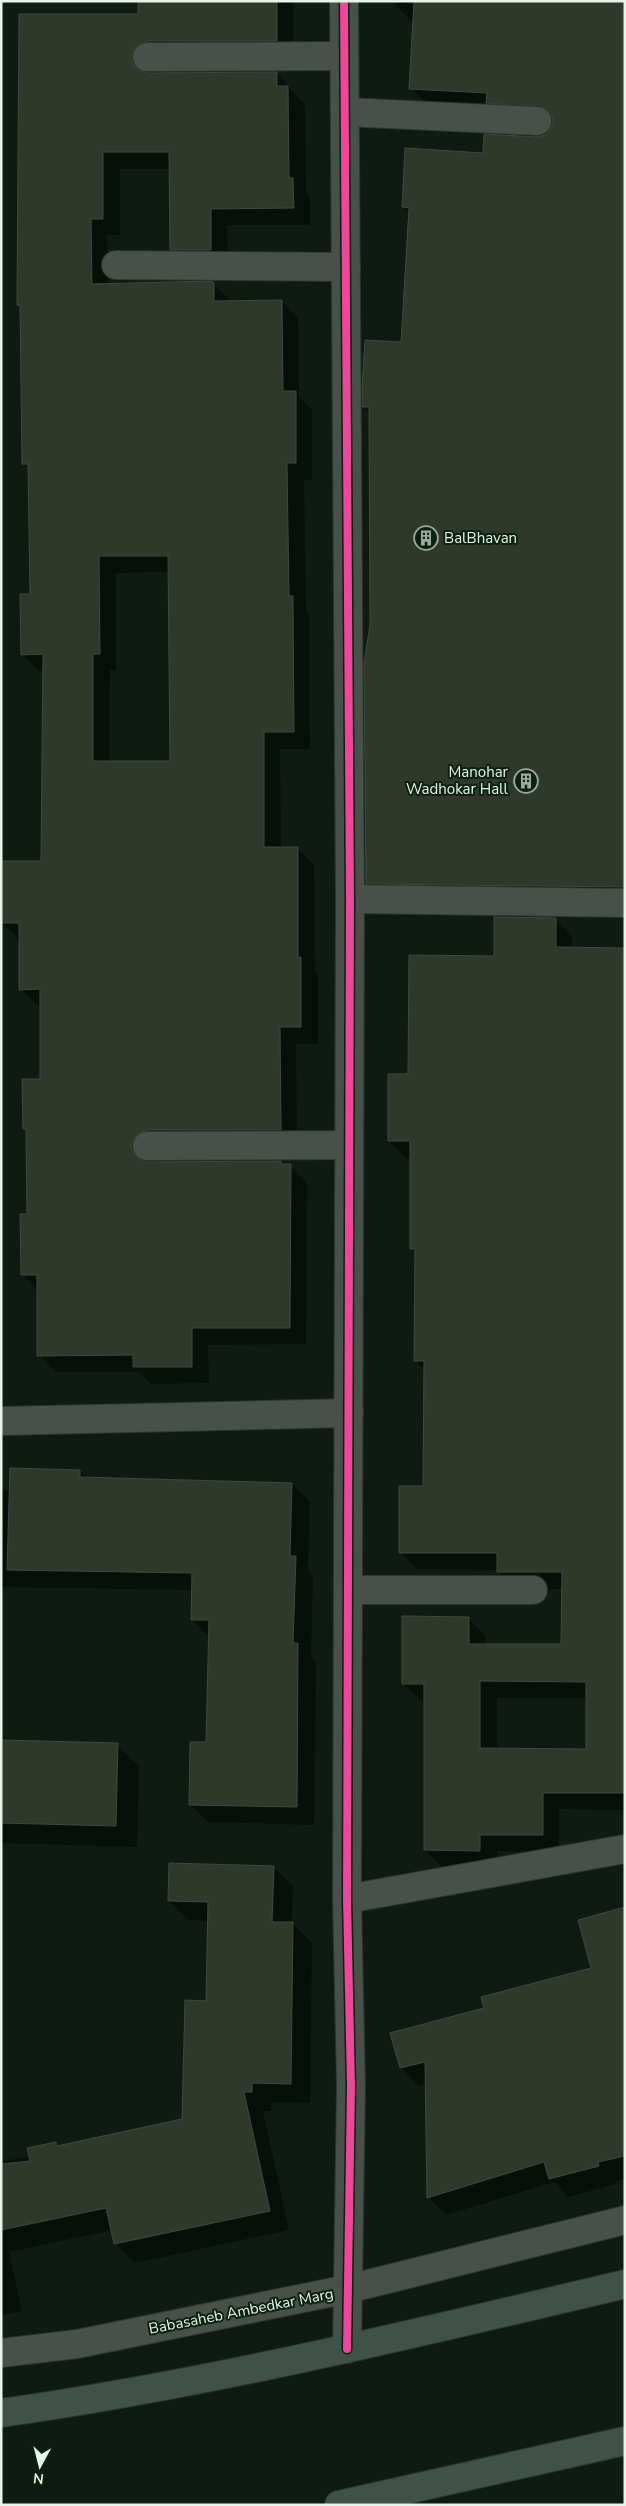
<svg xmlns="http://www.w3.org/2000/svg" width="626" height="2506" viewBox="0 0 626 2506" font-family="'Nunito Sans',sans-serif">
  <rect width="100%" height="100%" fill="#0f1b12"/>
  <g fill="#0007" fill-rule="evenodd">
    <path d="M139,1h154l1,56 -144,9 -2,8 129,-1 28,32 1,87 4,4v29h-83l1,42 -40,-1 -17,-17 -1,-80h-50v66h-13l1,49h106l17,17h50l17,17 1,79 13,13v70h-8l2,131 3,3 1,135h-30l1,99h16l17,17 1,107 3,4v68h-22l1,102 -147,9 -2,8 132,-1 4,4 6,-1 17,18 -1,161 -98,1 1,38 -58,1 -12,-12h-83l-17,-17 -1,-64 -16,-17 6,-59v-82l-4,-4 17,-49v-74h-3l-17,-17 -1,-49 -18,-17 40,-61 2,-191h-5l-17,-17 9,-59 -1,-125 -7,-7 -1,-155 -4,-4 121,-289zM170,572l2,190h-63l1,-92h6v-97z"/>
    <polygon points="396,1 625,1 625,911 391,907 367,883 371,625 370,413 364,406 402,343 410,214 403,207 484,154 544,136 552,130 512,127 435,112 411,88 414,24 395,5"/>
    <path d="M555,919l17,17v13h53v861l-66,-1v43l-62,-1v16h-55l-17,-17v-150h-5l-17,-17 65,-65 17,17v10h77l1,-56h-48l-17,-19 -81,-1 -17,-17 25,-65v-117l-10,-10 1,-107 -5,-5v-90h-5l-17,-17 20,-66 86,-118zM497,1698h90v52l-90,-1z"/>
    <polygon points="80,1471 87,1478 292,1484 310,1502 308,1571 313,1576 311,1658 316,1662 314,1825 208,1822 190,1804 207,1744 210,1637 192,1620 193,1590 1,1587 1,1490 11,1490"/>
    <polygon points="1,1742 117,1745 139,1766 137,1847 1,1843"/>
    <polygon points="273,1867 293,1886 292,1923 312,1943 310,2103 271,2102 271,2111 263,2111 289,2230 134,2263 115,2243 112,2230 9,2252 22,2311 1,2315 1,2162 30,2156 56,2143 60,2147 183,2120 207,2002 209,1921 189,1920 169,1901"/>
    <polygon points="625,1909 625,2178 615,2181 616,2184 568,2197 554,2182 446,2215 428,2197 426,2084 419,2086 401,2068 392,2034 486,2009 592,1969"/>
  </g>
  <g fill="#2f392b" stroke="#40493f" fill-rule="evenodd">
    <path d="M138,1h139v40h-130l-7,2 -6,6 -3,9 2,6 6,6 8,3 130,-1v14h11l1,92h4l1,30 -83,1v41h-41l-1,-98h-66v67h-12l1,65 119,-3 3,2v18l68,-1 1,91h13v72h-9l2,133h4l1,136h-30v115h34v110h3v70h-21l1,103h-134l-8,3 -5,5 -3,8 3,8 6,6 7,2 134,-1v3h10l-1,164h-98v39h-59v-12l-96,1v-81h-16l-1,-61h7l-1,-85h-3l-1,-50h18v-90l-21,1v-67h-18v-62h40l2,-207 -22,1 -1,-61h10l-2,-130h-6l-2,-159h-3l2,-291h119zM99,556h69l2,205h-77v-107h7z"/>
    <polygon points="414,1 625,1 625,887 366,884 364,663 370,625 369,407 362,407 362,386 365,340 401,342 409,208 402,207 405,148 483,153 484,134 537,137 545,135 550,129 553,122 551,114 545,108 486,103 487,93 409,89"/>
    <path d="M494,917l62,1v29l69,1v845h-82v42h-63v16l-56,-1v-166h-22v-68l67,1v27h92l1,-72h-65v-19h-98v-67h24l1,-125h-10l1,-112h-5v-108h-22v-67h20l1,-119 85,1zM480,1681l106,1v67l-106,-1z"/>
    <polygon points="10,1468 80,1470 80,1477 292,1483 290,1556 296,1556 293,1643 298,1643 297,1807 189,1805 190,1742 206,1742 209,1620 191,1620 192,1573 7,1570"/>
    <polygon points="1,1740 118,1743 116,1826 1,1823"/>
    <polygon points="169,1863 274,1866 272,1922 293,1922 291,2084 252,2083 252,2092 244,2092 270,2211 114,2244 106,2208 1,2230 1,2164 30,2161 27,2148 56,2142 57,2146 182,2119 185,2000 206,2001 208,1902 168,1901"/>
    <polygon points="625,1907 625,2156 598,2162 599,2166 549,2179 544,2162 427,2198 425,2062 400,2068 390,2033 484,2008 481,1997 591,1968 578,1920"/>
  </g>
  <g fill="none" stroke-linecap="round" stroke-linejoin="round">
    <g stroke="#2c352e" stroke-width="30">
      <g id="minor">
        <polyline points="344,1 350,899 347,1899 351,2086 347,2349"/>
        <polyline points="147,57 344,56"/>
        <polyline points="345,112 537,121"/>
        <polyline points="116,265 346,267"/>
        <polyline points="350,899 625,903"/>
        <polyline points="147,1146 349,1145"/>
        <polyline points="1,1421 349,1413"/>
        <polyline points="348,1590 533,1590"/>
        <polyline points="347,1899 625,1849"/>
        <polyline points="1,2353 77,2344 348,2289 625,2220"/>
      </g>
    </g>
    <g stroke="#2c352e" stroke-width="30">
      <g id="major">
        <path d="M1,2413c211,-30 417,-80 624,-129"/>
        <polyline points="339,2505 625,2441"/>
      </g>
    </g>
    <use href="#minor" stroke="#475149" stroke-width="28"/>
    <use href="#major" stroke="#405248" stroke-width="28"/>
    <g stroke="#09210e" stroke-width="11">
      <polyline id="cycleway" points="344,1 350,899 347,1899 351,2086 347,2349"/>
    </g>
    <use href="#cycleway" stroke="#ed469a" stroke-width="8"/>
  </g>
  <defs>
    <g id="building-ring" transform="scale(1.25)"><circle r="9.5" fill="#09210e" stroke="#9ba99d" stroke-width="1.5"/><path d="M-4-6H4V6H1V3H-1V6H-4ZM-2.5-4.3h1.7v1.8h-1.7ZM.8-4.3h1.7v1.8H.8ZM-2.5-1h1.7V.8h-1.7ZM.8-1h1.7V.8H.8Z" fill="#9ba99d"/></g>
  </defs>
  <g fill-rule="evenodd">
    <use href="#building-ring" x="426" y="538"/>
    <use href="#building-ring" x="526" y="781"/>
  </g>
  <g text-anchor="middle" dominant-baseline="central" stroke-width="4" stroke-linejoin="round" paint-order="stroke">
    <g font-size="15" fill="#e6f5e8" stroke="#09210e" text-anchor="start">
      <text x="444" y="538">BalBhavan</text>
      <text x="508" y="772" text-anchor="end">Manohar<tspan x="508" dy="17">Wadhokar Hall</tspan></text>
    </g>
    <g font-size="15" fill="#e6f5e8" stroke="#09210e">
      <text transform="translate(241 2311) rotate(-11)">Babasaheb Ambedkar Marg</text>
    </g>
  </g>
  <rect width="626" height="2506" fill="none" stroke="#e6f5e8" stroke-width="5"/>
  <g transform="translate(40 2466) rotate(187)" stroke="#09210e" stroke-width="4" paint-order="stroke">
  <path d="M0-4L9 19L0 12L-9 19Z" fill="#e6f5e8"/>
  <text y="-8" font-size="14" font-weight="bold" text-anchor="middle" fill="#e6f5e8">N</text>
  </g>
</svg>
